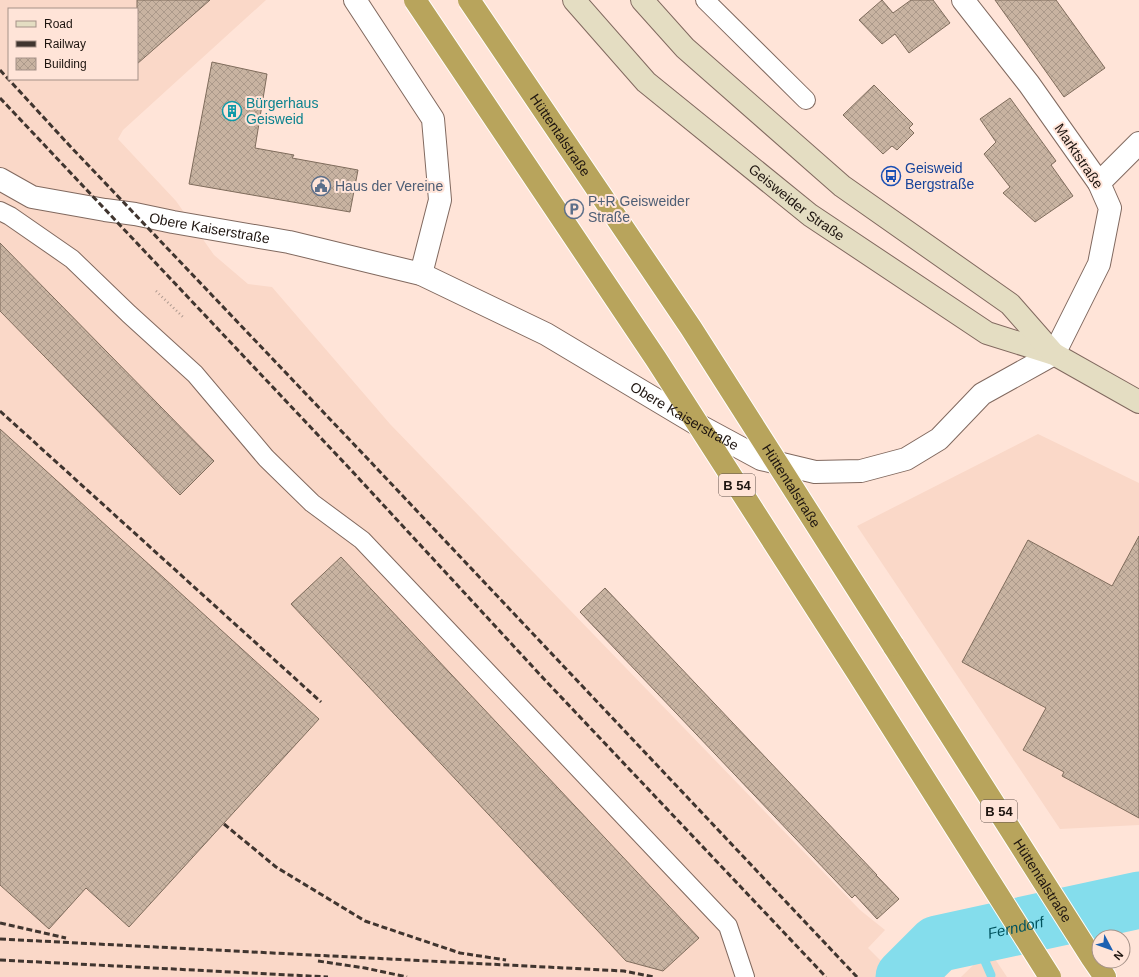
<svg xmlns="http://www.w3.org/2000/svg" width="1139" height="977" viewBox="0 0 1139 977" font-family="Helvetica,sans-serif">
  <defs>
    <pattern id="building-cross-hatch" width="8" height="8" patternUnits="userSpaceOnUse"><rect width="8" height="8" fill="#c8b3a1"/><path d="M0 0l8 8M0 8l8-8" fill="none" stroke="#ab998a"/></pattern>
  </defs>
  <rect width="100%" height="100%" fill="#ffe4d8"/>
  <g fill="#fad8c8" fill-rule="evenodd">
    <path d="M0,0h266l-143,130 -5,9 58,62 38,54 34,29 24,3 118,137 470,486 25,20 -17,18 29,29h-897zM9,9h128v70h-128z"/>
    <polygon points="1038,434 1139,483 1139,825 1060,829 857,526"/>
    <polygon points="989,950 1007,977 961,977"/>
  </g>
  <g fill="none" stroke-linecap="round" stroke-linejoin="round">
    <polyline stroke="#84ddec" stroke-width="9" points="974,936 991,975"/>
    <path stroke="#84ddec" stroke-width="57" id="s1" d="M904,977l33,-33 202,-44"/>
  </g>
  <g fill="url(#building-cross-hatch)" stroke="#7f6c5c">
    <polygon points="137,0 210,0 137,64"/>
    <polygon points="882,0 893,13 911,0 933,0 950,23 909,53 895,34 882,44 859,20"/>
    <polygon points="995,0 1056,0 1105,68 1064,97"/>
    <polygon points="212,62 267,74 255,148 294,155 292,158 358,170 350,212 189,184"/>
    <polygon points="874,85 913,124 909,128 914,133 897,150 892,146 883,154 843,115"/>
    <polygon points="1010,98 1056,161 1051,165 1073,196 1035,222 1003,193 1010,187 984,154 996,142 980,119"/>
    <polygon points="0,243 214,461 180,495 0,311"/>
    <polygon points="0,429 319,719 129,927 86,888 49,929 0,885"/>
    <polygon points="1139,536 1139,818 1062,776 1064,772 1023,750 1046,708 962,662 1028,540 1112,586"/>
    <polygon points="341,557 699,938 663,971 626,961 291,604"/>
    <polygon points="605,588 877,875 876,875 899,899 877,919 855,895 852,898 580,612"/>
  </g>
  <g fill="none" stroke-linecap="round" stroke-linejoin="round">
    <g stroke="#81695f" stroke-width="20">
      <g id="service">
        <polyline points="705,0 806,100"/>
        <polyline points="0,211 10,216 72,259 129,314 195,374 266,458 312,503 362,540 728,926 745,977"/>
      </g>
    </g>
    <g stroke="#81695f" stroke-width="24">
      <g id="minor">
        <polyline points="355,0 433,119 440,200 421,274"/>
        <path id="s2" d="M0,179l32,18 73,13 30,4 38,8 116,20 132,32 125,60 154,92 61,33 54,13 46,-1 45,-12 33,-20 43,-45 72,-40 45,-90 11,-56 -11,-25 -70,-99 -66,-84"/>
        <polyline points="1099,183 1139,143"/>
      </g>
    </g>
    <g stroke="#81695f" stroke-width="24">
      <g id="secondary">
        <path id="s3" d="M574,0l72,82 164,133 177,118 67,21 85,48"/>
        <polyline points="642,0 685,48 842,186 1010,304 1053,353"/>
      </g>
    </g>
    <g stroke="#fff" stroke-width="24">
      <g id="trunk">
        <path id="s4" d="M893,645l199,313 13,19"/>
      </g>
    </g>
    <polyline stroke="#ad998f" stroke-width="2.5" stroke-dasharray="1 3" stroke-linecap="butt" points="156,291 184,318"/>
    <use href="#service" stroke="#fff" stroke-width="18"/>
    <use href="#minor" stroke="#fff" stroke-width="22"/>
    <use href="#secondary" stroke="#e4ddc2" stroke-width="22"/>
    <use href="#trunk" stroke="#b8a45c" stroke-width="22"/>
    <g stroke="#40352f" stroke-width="3" stroke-dasharray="6 3" stroke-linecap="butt">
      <polyline points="0,70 69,145 366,457 857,977"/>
      <polyline points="0,98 351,470 544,679 826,977"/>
      <polyline points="0,411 321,702"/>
      <polyline points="224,824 276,867 365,921 460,953 506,960"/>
      <polyline points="0,923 66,938"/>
      <polyline points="0,939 624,971 654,977"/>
      <polyline points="0,960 328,977"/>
      <polyline points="318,961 365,968 407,977"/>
    </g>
    <g stroke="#fff" stroke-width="24" stroke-linecap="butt">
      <g id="trunk-bridge">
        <polyline points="415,0 656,359 857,672 1050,977"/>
        <path id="s5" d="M469,0l222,328 202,317"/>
      </g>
    </g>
    <use href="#trunk-bridge" stroke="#b8a45c" stroke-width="22"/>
  </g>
  <defs>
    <g id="building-ring" transform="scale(1)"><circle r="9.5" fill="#ffe4d8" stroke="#0f9aa8" stroke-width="1.5"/><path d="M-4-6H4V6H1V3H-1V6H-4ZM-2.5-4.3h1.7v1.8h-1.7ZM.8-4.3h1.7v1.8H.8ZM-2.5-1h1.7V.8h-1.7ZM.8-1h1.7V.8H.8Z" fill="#0f9aa8"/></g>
    <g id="bus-ring" transform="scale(1)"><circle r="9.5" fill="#ffe4d8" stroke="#1a4fb4" stroke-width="1.5"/><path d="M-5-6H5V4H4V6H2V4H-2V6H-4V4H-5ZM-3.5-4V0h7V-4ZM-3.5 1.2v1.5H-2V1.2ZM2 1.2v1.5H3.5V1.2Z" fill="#1a4fb4"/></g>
    <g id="civic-ring" transform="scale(1)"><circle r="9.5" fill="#ffe4d8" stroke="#5c6f8a" stroke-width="1.5"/><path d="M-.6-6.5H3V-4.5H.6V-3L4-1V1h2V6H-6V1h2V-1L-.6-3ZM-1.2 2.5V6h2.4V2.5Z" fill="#5c6f8a"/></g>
    <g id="parking-ring" transform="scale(1)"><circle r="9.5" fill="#ffe4d8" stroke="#5c6f8a" stroke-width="1.5"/><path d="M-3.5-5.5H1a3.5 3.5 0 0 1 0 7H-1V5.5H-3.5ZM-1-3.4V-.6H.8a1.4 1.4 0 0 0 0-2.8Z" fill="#5c6f8a"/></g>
  </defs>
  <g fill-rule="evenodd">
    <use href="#building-ring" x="232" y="111"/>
    <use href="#bus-ring" x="891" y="176"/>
    <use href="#civic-ring" x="321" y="186"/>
    <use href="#parking-ring" x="574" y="209"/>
  </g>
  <g text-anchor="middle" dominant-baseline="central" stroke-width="4" stroke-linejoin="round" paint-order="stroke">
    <g fill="#ffe4d8" stroke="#62534c" stroke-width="1">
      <rect x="719" y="474" width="36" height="22" rx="3"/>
      <rect x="981" y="800" width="36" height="22" rx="3"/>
    </g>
    <g font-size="13" font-weight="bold" fill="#1e1510">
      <text x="737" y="485">B 54</text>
      <text x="999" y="811">B 54</text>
    </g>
    <g font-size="14" fill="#0d838f" stroke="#ffe4d8" text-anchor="start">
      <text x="246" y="103">Bürgerhaus<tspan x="246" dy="16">Geisweid</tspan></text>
    </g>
    <g font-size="14" fill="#1e1510" stroke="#ffe4d8">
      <text stroke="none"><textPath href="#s5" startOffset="163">Hüttentalstraße</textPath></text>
      <text transform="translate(1079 156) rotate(56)">Marktstraße</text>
      <text stroke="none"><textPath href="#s3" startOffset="302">Geisweider Straße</textPath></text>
      <text stroke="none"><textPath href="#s2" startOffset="217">Obere Kaiserstraße</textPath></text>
      <text stroke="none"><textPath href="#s2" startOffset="733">Obere Kaiserstraße</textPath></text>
      <text stroke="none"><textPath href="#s5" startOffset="583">Hüttentalstraße</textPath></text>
      <text stroke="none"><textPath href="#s4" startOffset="279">Hüttentalstraße</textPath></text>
    </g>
    <g font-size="14" fill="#164399" stroke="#ffe4d8" text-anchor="start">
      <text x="905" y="168">Geisweid<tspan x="905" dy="16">Bergstraße</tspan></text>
    </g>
    <g font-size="14" fill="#4e5e75" stroke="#ffe4d8" text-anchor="start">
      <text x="335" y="186">Haus der Vereine</text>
      <text x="588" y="201">P+R Geisweider<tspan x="588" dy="16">Straße</tspan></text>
    </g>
    <g font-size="15" font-style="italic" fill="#00535e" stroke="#ffe4d8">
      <text stroke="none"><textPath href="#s1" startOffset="127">Ferndorf</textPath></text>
    </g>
  </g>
  <rect x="8" y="8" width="130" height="72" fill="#ffe4d8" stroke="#a59188"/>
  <rect x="16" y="21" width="20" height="6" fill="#e4ddc2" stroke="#a59188"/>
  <text x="44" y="28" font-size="12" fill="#1e1510">Road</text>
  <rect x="16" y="41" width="20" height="6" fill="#40352f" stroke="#a59188"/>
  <text x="44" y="48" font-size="12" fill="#1e1510">Railway</text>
  <rect x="16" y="58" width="20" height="12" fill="url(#building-cross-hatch)" stroke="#a59188"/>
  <text x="44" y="68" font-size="12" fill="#1e1510">Building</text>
  <g transform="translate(1111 949) rotate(131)"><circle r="19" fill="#ffe4d8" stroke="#a59188"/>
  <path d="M0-3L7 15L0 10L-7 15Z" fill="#1d60b1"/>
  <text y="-6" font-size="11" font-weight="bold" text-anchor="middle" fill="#1e1510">N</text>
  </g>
</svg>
